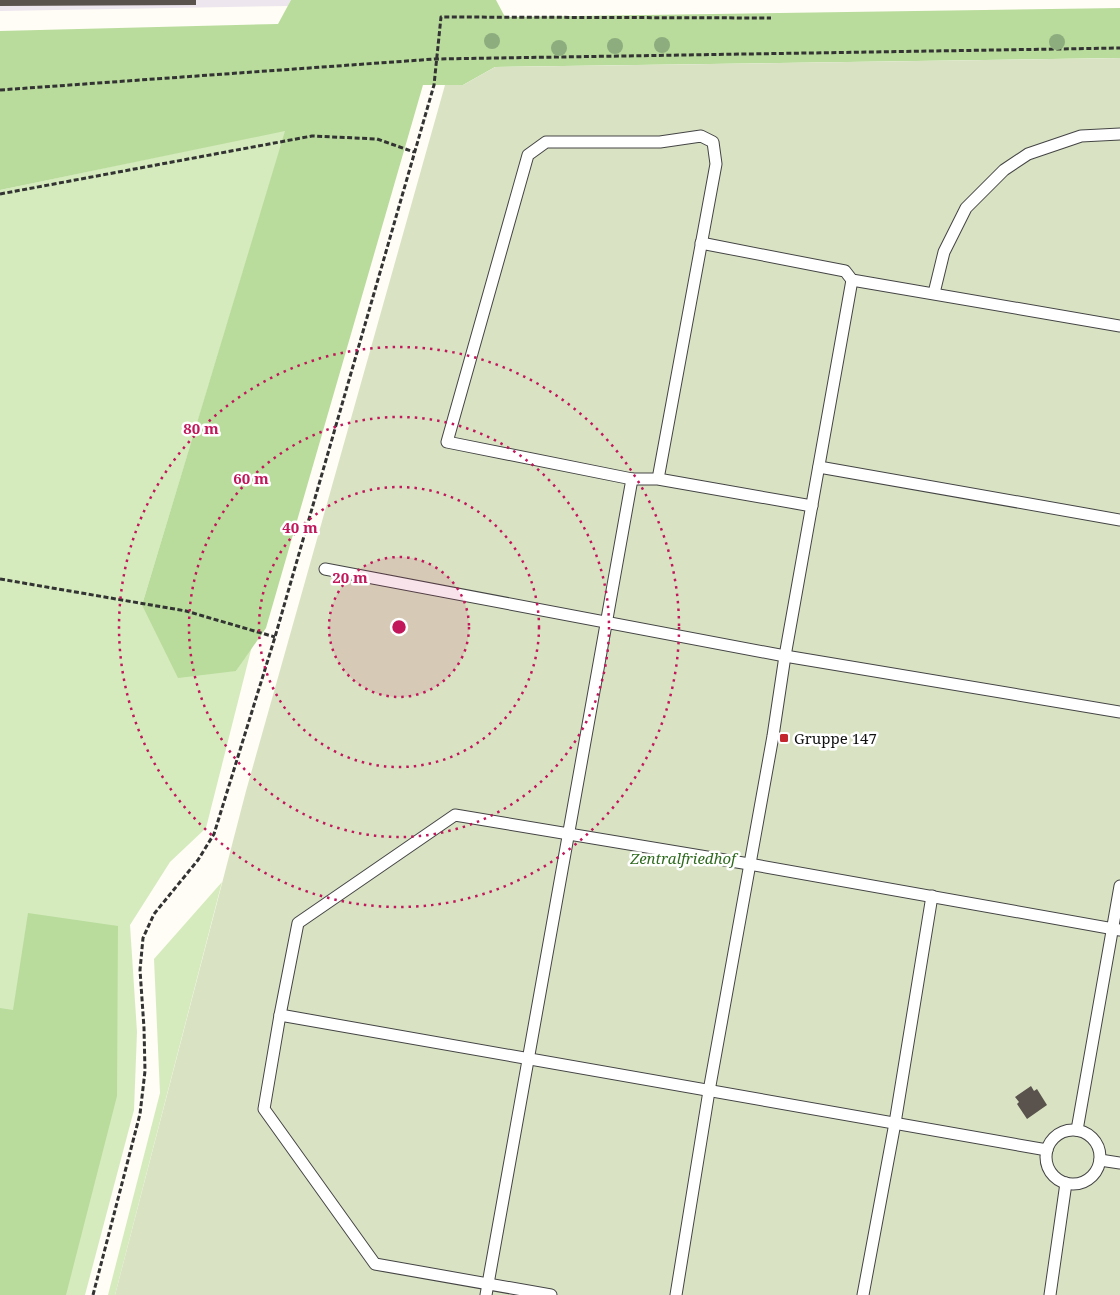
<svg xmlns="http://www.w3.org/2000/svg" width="1120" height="1295" viewBox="0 0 1120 1295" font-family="'Noto Serif',serif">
  <rect width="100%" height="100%" fill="#fffdf5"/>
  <polygon fill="#eee6ef" points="0,0 291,0 288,6 0,11"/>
  <g fill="#d5ebbd">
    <polygon points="286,130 142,605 236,671 252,646 206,828 170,862 130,925 137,1032 134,1110 85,1295 0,1295 0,190"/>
    <polygon points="222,882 115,1295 108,1295 160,1093 154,959"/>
  </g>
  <g fill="#b9dc9c">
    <polygon points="291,0 496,0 505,17 1120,8 1120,58 495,67 463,85 423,85 266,628 236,671 178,678 142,605 285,131 0,190 0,31 278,24"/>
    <polygon points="28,913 118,926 117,1096 66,1295 0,1295 0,1008 13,1010"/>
  </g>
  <polygon fill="#d9e3c4" points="1120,58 1120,1295 115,1295 246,791 445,85 463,85 495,67"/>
  <g fill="#5a524d">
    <polygon points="0,0 196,0 196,5 0,6"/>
    <polygon points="1031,1086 1034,1091 1037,1089 1047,1105 1027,1119 1017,1104 1019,1102 1015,1097"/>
  </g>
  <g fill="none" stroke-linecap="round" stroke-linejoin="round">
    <g stroke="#444" stroke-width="13">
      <g id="lane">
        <polyline points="701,243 845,271 852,280 1120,326"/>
        <polyline points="934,293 944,252 966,208 1004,170 1028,154 1081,136 1120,134"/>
        <polyline points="819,467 1120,520"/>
        <polyline points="658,479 716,164 713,142 701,136 660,142 546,142 528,155 447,442 632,479 658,479 812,506"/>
        <polyline points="325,569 785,656 1120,712"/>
        <polyline points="280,1015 1047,1150"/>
        <polyline points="1077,1130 1120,886"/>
        <circle cx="1073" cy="1157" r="27"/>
        <polyline points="1100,1160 1120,1163"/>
        <polyline points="486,1295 632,479"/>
        <polyline points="551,1295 375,1264 264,1109 280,1015 298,923 455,815 749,864 1120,930"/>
        <polyline points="676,1295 709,1091 773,736 785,656 852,280"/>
        <polyline points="863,1295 895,1123 932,896"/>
        <polyline points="1050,1295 1066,1183"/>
      </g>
    </g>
    <g stroke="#333" stroke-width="3" stroke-dasharray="5 2.5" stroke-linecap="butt">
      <polyline points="0,90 435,59 1120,48"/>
      <polyline points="0,194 312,136 377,139 414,152"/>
      <polyline points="0,579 186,611 275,637"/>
      <polyline points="93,1295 140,1114 145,1071 144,1028 140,970 143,938 154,914 198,860 214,834 275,637 434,85 441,17 771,18"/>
    </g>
    <use href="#lane" stroke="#fff" stroke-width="11"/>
  </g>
  <g fill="#8dad7f">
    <circle cx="492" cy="41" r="8"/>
    <circle cx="1057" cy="42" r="8"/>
    <circle cx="662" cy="45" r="8"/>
    <circle cx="615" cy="46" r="8"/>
    <circle cx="559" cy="48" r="8"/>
  </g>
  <circle cx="399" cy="627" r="70" fill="#c2185b" fill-opacity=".12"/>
  <g fill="none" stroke="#c2185b" stroke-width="2.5" stroke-dasharray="2.5 5">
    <circle cx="399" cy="627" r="70"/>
    <circle cx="399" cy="627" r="140"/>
    <circle cx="399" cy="627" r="210"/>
    <circle cx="399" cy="627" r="280"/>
  </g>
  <rect fill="#c4262e" stroke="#fff" stroke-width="2" x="779" y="733" width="10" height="10" rx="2.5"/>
  <g text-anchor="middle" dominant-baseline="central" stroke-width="5" stroke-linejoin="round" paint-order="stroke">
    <g font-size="15" fill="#111" stroke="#fff" text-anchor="start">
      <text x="794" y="738">Gruppe 147</text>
    </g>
    <g font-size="15" font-style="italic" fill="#2f6b1f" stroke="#fff">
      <text x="683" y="858">Zentralfriedhof</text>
    </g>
  </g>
  <circle cx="399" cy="627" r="8" fill="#c2185b" stroke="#fff" stroke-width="2.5"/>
  <g font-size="15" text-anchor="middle" font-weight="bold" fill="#c2185b" stroke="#fff" stroke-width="5" stroke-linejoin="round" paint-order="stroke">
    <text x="201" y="434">80 m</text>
    <text x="251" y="484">60 m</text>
    <text x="300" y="533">40 m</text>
    <text x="350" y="583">20 m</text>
  </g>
</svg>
